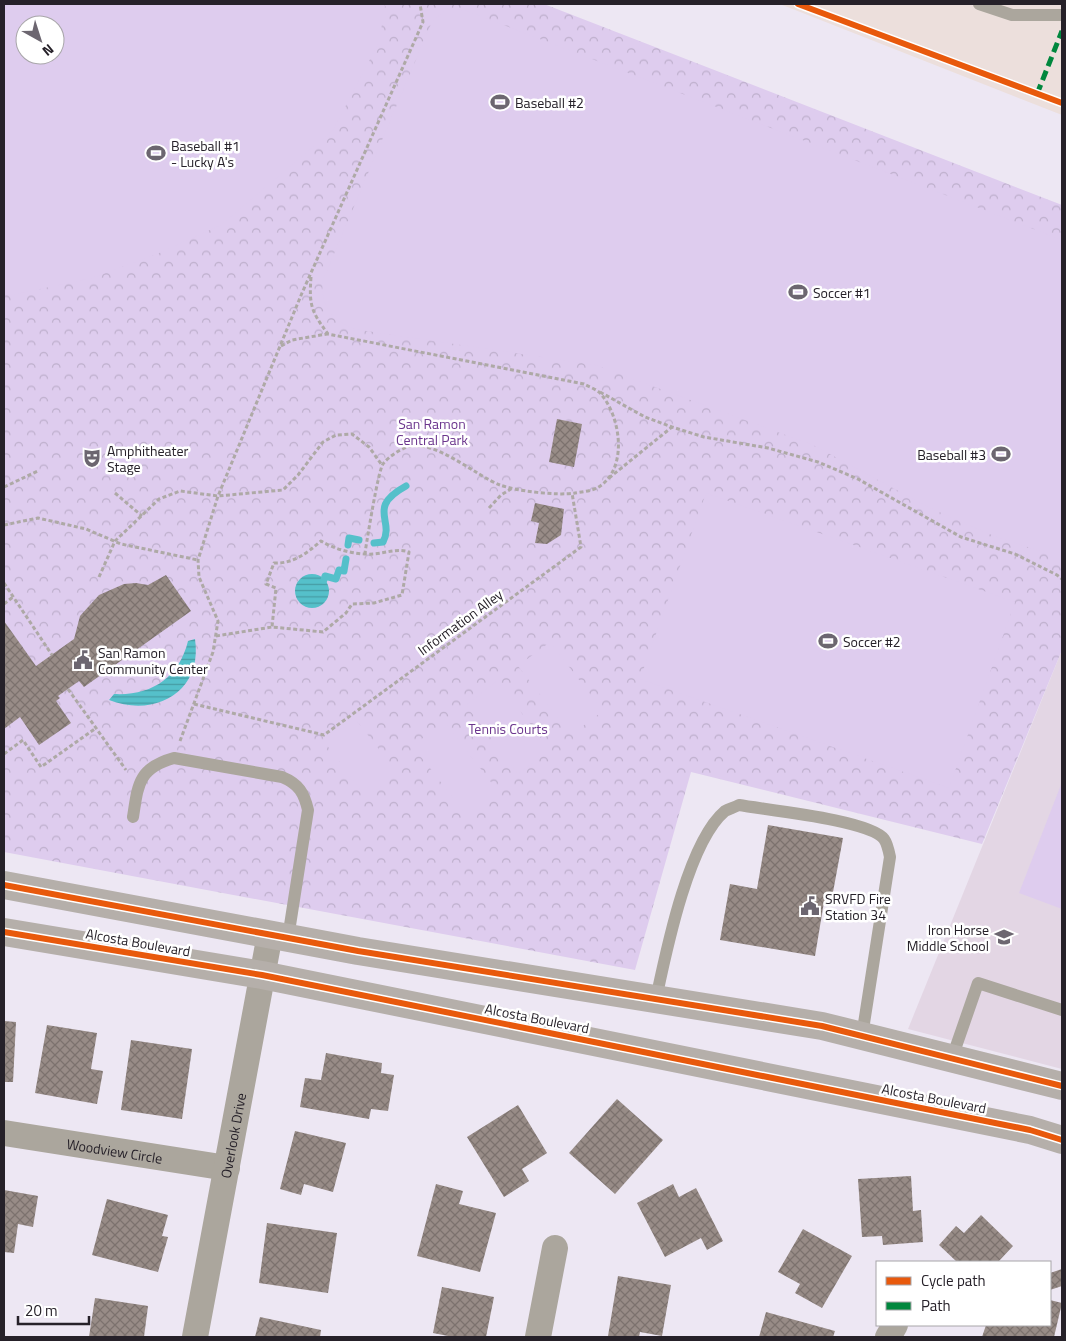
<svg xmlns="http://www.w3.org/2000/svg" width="1066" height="1341" viewBox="0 0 1066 1341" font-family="'Titillium Web',sans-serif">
  <defs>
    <pattern id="forest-crowns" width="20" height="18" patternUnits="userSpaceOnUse" patternTransform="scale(1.25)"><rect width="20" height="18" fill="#deccee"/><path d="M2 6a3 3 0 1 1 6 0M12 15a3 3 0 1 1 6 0" fill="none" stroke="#beafcc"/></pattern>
    <pattern id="water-rules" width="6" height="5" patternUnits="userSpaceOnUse" patternTransform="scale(1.25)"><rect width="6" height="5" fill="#55c0ca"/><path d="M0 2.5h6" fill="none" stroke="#469ca4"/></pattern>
    <pattern id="building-cross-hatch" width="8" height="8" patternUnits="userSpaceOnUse" patternTransform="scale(1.25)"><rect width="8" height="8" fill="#988c87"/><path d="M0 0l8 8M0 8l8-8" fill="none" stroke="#7c726e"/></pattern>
  </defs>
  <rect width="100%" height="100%" fill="#ede7f3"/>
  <polygon fill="#ecdfdc" points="779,4 1062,4 1062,115 785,6"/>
  <polygon fill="#e3d6e4" points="1062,650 1062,1069 908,1029"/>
  <path fill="url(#forest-crowns)" fill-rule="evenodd" d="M4,4h540l518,201v445l-80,194 -291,-72 -56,198 -631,-118zM25,25h30v30h-30z"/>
  <g fill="#deccee" fill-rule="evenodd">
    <path d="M4,4h380l1,2 -6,36 -46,88 -112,95 -64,29 -65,24 -80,17 -8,-1zM25,25h30v30h-30z"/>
    <path d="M446,8l21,3 595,229v309l-19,3 -49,-16 -64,-28 -117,-63 -218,-80 -235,-35c-25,-6 -41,-23 -37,-50l108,-256z"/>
    <polygon points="706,493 1015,602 949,788 640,679"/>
    <polygon points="550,642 603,711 571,735 518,666"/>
    <polygon points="497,681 550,750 518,774 466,705"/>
    <polygon points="354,717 398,774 366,797 323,740"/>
    <polygon points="444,721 497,790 466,815 413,746"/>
    <polygon points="1062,782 1062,909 1019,893"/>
  </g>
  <g fill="url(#water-rules)">
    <circle cx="312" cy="591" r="17"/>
    <path d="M195,639c8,53 -40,79 -86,61l5,-6c37,2 65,-16 74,-53z"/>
  </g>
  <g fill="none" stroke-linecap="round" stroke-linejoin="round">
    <g stroke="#55c0ca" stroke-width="7">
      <path d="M374,543l9,-1c12,-22 -17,-34 23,-56"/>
      <polyline points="348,545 349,538 359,540"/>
      <polyline points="324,580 325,576 336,579 339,570 344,571 346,559"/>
    </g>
  </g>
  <g fill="url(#building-cross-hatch)">
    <polygon points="557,419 582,424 574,467 549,462"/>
    <polygon points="535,503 564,509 561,535 547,544 535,543 539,523 531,521"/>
    <polygon points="166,575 191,611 84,687 79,681 58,696 60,698 56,701 71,723 39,745 20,717 4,729 4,621 36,666 74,639 80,616 99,595 124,584 136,583 148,585"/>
    <polygon points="768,825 843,838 831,903 824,902 815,956 720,940 730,884 757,889"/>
    <polygon points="4,1021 16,1022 13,1082 4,1082"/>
    <polygon points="47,1025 97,1033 91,1069 103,1071 97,1104 35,1093"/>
    <polygon points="131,1040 192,1049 182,1119 121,1110"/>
    <polygon points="326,1053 382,1063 381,1073 394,1075 388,1111 371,1109 369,1119 300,1107 305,1078 321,1080"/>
    <polygon points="617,1099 663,1140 615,1194 569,1153"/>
    <polygon points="518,1105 547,1153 522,1169 529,1181 504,1197 467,1137"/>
    <polygon points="295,1131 346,1143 333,1192 304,1184 301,1195 280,1189"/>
    <polygon points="911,1176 913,1211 921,1210 923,1242 883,1245 882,1236 862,1237 858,1179"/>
    <polygon points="436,1184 463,1191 459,1204 496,1213 480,1272 417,1256"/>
    <polygon points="673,1184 679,1197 696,1188 723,1241 707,1250 701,1238 665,1257 637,1203"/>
    <polygon points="4,1190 38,1196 33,1227 18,1224 14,1253 4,1252"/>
    <polygon points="107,1199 168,1215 162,1236 168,1237 158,1272 92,1255"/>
    <polygon points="981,1215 1013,1246 998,1262 957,1262 939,1245 956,1226 964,1233"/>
    <polygon points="267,1223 337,1233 328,1293 259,1283"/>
    <polygon points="803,1229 852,1256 822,1308 795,1293 800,1284 778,1272"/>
    <polygon points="1062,1269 1062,1286 1050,1290 1050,1273"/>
    <polygon points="618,1276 671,1285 662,1336 640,1332 639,1337 608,1336"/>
    <polygon points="442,1287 494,1297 486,1337 453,1337 433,1333"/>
    <polygon points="95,1298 148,1306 144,1337 89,1337"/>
    <polygon points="1050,1300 1062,1303 1054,1337 982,1337 986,1325 1050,1325"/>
    <polygon points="766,1312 835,1331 833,1337 759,1337"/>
    <polygon points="260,1317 321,1330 320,1337 255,1337"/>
  </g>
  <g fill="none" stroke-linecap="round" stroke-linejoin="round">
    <g stroke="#aea9a6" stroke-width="3" stroke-dasharray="4 2.5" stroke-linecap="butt">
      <path d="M311,277c-2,28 0,34 17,57l256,50c5,3 12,5 16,9 21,23 29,77 -3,95 -6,3 -16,4 -22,5 -17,3 -59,-2 -75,-8 -24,-9 -66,-47 -93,-38 -8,3 -19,10 -24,17 -5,7 -16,76 -18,89"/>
      <polyline points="281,346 292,340 327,334"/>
      <polyline points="600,392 645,417 672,427 704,437 768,448 818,462 858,479 961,537 1015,554 1057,575 1062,579"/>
      <polyline points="609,478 672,427"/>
      <polyline points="4,487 38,471"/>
      <polyline points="115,493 142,516"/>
      <polyline points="489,508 501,495 511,489"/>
      <polyline points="4,525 38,518 86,529 121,544 198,560"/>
      <polyline points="99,577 115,541 159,499 180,491 218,496 283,490 298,475 323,442 336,435 352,434 369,447 382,465"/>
      <polyline points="4,583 52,655"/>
      <polyline points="4,604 13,597"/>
      <path d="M216,636l56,-9 51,5 23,-19 6,-9 22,-1 28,-8 7,-43c-12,-4 -23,1 -35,2 -18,1 -38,-4 -53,-13 -14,12 -28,23 -47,22l-8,21 10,4 -4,39"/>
      <polyline points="68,689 126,770"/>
      <polyline points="194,704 324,735 581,547 572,493"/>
      <polyline points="180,741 213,652 218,621 199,577 198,560 218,496 302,293 423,22 420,4"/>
      <polyline points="4,754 23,740 41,767 96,728"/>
    </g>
    <g stroke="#aba69d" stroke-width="12">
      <polyline points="979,4 1012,15 1062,15"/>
      <path d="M133,817c5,-32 5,-49 41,-59l108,19c17,7 22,16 26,33l-20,128"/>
      <path d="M656,999c10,-47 32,-157 69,-188 4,-2 10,-4 14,-6 28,5 131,15 145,34 3,4 5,13 6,18l-28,179"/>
      <polyline points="952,1058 978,983 1062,1010"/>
    </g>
    <g stroke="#aba69d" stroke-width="26">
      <path id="s1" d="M4,1133l223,35"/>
      <path id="s2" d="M195,1337l75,-403"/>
      <polyline points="538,1337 555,1248"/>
      <polyline points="888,1337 895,1325"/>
    </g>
    <g stroke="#b5afaa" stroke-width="28">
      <polyline points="4,885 358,951 822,1026 1062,1086"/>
      <polyline points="4,932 262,975 1030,1130 1062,1140"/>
    </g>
    <polyline stroke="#00873e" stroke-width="5" stroke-dasharray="10 5" stroke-linecap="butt" points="1037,94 1062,31"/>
    <g stroke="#fff" stroke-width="9">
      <g id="cycleway">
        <polyline points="798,4 1062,103"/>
        <polyline points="4,885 358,951 822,1026 1062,1086"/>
        <polyline points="4,932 262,975 1030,1130 1062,1140"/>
      </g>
    </g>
    <use href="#cycleway" stroke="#e8590c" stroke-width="6"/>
  </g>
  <defs>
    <g id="stadium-bare" transform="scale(1.5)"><path d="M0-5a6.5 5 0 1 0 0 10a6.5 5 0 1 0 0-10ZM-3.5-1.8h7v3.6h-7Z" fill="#6c6670" stroke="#fff" stroke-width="2.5" paint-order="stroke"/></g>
    <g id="theatre-bare" transform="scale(1.5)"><path d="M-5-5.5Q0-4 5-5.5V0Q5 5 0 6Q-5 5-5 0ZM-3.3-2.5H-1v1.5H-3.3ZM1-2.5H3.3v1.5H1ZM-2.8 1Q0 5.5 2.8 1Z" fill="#6c6670" stroke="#fff" stroke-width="2.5" paint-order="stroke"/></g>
    <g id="civic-bare" transform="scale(1.5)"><path d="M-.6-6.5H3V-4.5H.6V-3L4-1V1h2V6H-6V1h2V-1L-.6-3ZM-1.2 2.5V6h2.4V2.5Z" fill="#6c6670" stroke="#fff" stroke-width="2.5" paint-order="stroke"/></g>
    <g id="school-bare" transform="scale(1.5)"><path d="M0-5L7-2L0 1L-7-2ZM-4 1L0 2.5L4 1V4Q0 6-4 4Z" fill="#6c6670" stroke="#fff" stroke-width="2.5" paint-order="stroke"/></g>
  </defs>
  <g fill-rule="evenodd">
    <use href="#stadium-bare" x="500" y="102"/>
    <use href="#stadium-bare" x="156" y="153"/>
    <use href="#stadium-bare" x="798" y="292"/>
    <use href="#stadium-bare" x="1001" y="454"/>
    <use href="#theatre-bare" x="92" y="458"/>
    <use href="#stadium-bare" x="828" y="641"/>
    <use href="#civic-bare" x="83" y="660"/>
    <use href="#civic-bare" x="810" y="906"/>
    <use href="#school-bare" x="1004" y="937"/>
  </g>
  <g text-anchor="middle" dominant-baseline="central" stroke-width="5" stroke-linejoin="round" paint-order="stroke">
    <g font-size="14" fill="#262129" stroke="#fff" text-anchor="start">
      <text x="515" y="102">Baseball #2</text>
      <text x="171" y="145">Baseball #1<tspan x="171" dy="16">- Lucky A's</tspan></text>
      <text x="813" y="292">Soccer #1</text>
      <text x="107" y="450">Amphitheater<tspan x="107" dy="16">Stage</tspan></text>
      <text x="986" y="454" text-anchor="end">Baseball #3</text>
      <text x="843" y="641">Soccer #2</text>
      <text x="98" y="652">San Ramon<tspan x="98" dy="16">Community Center</tspan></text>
      <text x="825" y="898">SRVFD Fire<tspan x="825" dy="16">Station 34</tspan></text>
      <text x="989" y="929" text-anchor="end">Iron Horse<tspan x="989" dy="16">Middle School</tspan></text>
    </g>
    <g font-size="14" fill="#6b358d" stroke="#fff">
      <text x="432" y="423">San Ramon<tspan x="432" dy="16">Central Park</tspan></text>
      <text x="508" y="728">Tennis Courts</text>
    </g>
    <g font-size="14" fill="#262129" stroke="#fff">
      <text transform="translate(460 622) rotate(-36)">Information Alley</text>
      <text transform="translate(138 942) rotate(10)">Alcosta Boulevard</text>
      <text transform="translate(537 1018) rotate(11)">Alcosta Boulevard</text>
      <text transform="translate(934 1098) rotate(11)">Alcosta Boulevard</text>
      <text stroke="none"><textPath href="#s2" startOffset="205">Overlook Drive</textPath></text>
      <text stroke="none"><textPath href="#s1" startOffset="112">Woodview Circle</textPath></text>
    </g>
  </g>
  <rect width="1066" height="1341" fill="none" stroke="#262129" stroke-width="10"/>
  <rect x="876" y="1261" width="175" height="65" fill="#ffffff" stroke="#a8a6a9"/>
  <rect x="886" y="1277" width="25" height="8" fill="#e8590c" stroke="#a8a6a9"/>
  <text x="921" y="1286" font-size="15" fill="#262129">Cycle path</text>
  <rect x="886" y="1302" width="25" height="8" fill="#00873e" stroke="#a8a6a9"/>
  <text x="921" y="1311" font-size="15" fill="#262129">Path</text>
  <g transform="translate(40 40) rotate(141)"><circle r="24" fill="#ffffff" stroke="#a8a6a9"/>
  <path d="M0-4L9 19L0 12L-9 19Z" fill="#6c6670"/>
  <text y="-8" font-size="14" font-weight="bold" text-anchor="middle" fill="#262129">N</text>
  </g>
  <path d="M18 1316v8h71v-8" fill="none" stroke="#262129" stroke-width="2.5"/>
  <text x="25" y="1316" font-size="15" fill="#262129" stroke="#ffffff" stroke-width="4" paint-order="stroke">20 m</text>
</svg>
